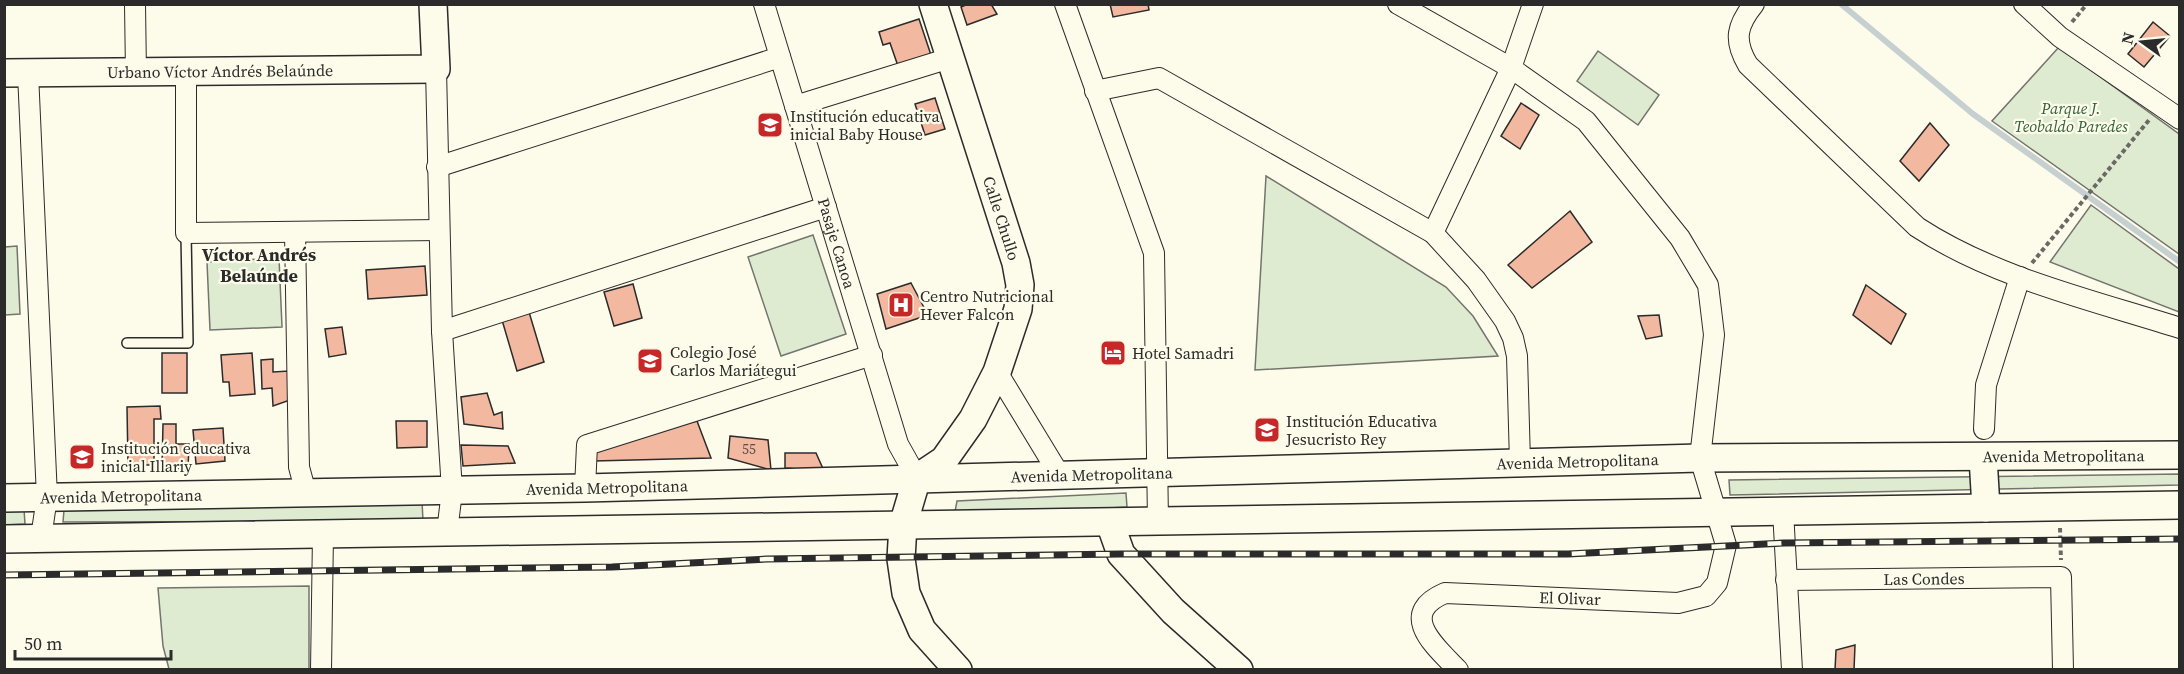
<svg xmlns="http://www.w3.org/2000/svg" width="2184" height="674" viewBox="0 0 2184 674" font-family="'Source Serif 4',serif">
  <rect width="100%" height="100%" fill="#fdfbea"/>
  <g fill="#deebd1" stroke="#74746e" stroke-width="1.5">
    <polygon points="2059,47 2179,134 2179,254 1992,121"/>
    <polygon points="1598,51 1659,95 1638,125 1577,81"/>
    <polygon points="1266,176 1446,287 1473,316 1498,356 1255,370"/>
    <polygon points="2091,205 2179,269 2179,312 2050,262"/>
    <polygon points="813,235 846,334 781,356 748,257"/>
    <polygon points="17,246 20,314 5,315 5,247"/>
    <polygon points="279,258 282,327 210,330 207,262"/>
    <polygon points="2180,474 2179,485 1730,495 1729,480"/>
    <polygon points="1126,493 1127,507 954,517 957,501"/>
    <polygon points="422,501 423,521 63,522 64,510"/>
    <polygon points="24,509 25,524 5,525 4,510"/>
    <polygon points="309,586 309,669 169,669 163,646 158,588"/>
  </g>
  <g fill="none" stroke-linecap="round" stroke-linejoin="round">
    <polyline stroke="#c7d0d0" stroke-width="6" points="1841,4 1973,114 2180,262"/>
  </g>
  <g fill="#f2b8a0" stroke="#2b2b2b" stroke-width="1.5">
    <polygon points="968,4 991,4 997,14 967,25 961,7"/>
    <polygon points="1110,4 1148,4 1149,10 1113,17"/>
    <polygon points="919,19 931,55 898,66 890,43 883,45 879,32"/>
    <polygon points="2153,22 2170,36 2144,67 2128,54"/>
    <polygon points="935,98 945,129 925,135 915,104"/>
    <polygon points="1521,103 1539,115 1520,149 1501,136"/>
    <polygon points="1930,123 1949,145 1919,181 1900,161"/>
    <polygon points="1570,211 1592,242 1532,288 1508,265"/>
    <polygon points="425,266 427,295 368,299 366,270"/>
    <polygon points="911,283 928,315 886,329 877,294"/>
    <polygon points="633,284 642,318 614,326 604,292"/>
    <polygon points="1866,285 1906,314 1891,344 1853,315"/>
    <polygon points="529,312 544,362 517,371 502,320"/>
    <polygon points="1659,315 1662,336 1646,339 1638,316"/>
    <polygon points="342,327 346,354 329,357 325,329"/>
    <rect x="162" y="353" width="25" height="40"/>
    <polygon points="252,353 255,394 230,396 229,382 223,382 221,355"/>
    <polygon points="273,359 273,372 289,371 290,400 273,406 272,388 262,389 261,360"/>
    <polygon points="487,393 494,415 502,412 503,429 464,424 461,397"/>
    <polygon points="160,406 161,419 154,419 154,465 128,465 127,407"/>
    <polygon points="396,421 427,421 427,447 397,448"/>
    <polygon points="697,421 711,458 594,461 590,447"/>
    <polygon points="163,424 176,424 176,444 189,444 188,469 162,468"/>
    <polygon points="223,428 225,461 196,464 193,430"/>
    <polygon points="730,436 768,440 771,470 728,458"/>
    <polygon points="461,445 508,446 515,463 463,466"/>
    <polygon points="785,453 816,453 824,471 785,468"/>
    <polygon points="1855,645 1854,670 1835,670 1836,650"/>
  </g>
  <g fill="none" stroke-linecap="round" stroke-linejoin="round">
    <g stroke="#2b2b2b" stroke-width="12">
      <polyline id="lane" points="127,343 188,343 186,233"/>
    </g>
    <g stroke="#2b2b2b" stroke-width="22">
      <g id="street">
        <polyline points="135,4 136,74"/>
        <path id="s1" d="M764,4l134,440 19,34"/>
        <polyline points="1065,4 1154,253 1158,521"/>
        <path d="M1398,4l113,64 75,53 94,117 28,47 6,50 -14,123 26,87 -9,38 -11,13 -28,7 -233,-10c-49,21 -9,54 13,77"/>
        <path d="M1754,4c-17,21 -21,36 -6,61l169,162c78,51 175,73 263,101"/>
        <polyline points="2024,4 2060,37 2180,119"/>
        <polyline points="436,69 442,331 452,491 447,532"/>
        <polyline points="186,72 186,233 439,230"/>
        <polyline points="28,73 47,497 41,538"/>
        <polyline points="1095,91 1159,78 1433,233 1476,280 1505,321 1513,338 1517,356 1520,462"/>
        <polyline points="795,106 950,58"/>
        <polyline points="437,167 780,57"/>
        <polyline points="295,232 299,467 306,493"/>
        <polyline points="1433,233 1511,68 1533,4"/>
        <polyline points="442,331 826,207"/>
        <polyline points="997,372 1059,474"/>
        <polyline points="1984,429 1986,385 2020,277"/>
        <polyline points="585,488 587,445 872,355"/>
        <polyline points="1783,511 1792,670"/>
        <path id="s2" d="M1786,580l275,-3 2,93"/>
        <polyline points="321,670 323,534"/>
      </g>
    </g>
    <g stroke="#2b2b2b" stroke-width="30">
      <g id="secondary">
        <path id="s3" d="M933,4l83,259 4,22 -2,24 -21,63 -24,47 -29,41 -27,18 -14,47 -2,34 5,34 16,37 36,40"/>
        <path id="s4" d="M4,73l432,-4 -3,-65"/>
        <polyline points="1983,457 1986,508"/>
        <path id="s5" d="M4,498l581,-10 1115,-30 480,-3"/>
        <polyline points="1110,523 1121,554 1173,611 1239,670"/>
        <polyline points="4,539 2180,505"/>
      </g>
    </g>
    <g stroke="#6a6964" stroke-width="4" stroke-dasharray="4.5 3" stroke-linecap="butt">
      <polyline points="2072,22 2087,4"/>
      <polyline points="2032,263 2149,120"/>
      <polyline points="2060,528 2061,560"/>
    </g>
    <use href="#lane" stroke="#fdfbea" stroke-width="9"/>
    <use href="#street" stroke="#fdfbea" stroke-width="20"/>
    <use href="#secondary" stroke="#fdfbea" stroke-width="27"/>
    <g stroke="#2b2b2b" stroke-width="7">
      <polyline id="rail" points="4,575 612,567 767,559 1121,554 1568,554 1784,543 2180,539"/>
    </g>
    <use href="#rail" stroke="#fdfbea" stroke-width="4.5" stroke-dasharray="14" stroke-linecap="butt"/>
  </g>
  <defs>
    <g id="school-square" transform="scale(1.35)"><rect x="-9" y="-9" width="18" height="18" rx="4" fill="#c62828" stroke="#fdfbea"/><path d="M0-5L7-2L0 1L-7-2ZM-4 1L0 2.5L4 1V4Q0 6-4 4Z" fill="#fff"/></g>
    <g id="hospital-square" transform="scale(1.35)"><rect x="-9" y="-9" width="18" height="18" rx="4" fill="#c62828" stroke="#fdfbea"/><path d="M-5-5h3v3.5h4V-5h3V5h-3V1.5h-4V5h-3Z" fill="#fff"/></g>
    <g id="hotel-square" transform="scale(1.35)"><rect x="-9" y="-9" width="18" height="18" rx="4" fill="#c62828" stroke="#fdfbea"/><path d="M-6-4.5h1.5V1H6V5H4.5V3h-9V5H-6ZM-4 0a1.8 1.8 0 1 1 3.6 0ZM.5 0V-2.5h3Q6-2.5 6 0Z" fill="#fff"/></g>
  </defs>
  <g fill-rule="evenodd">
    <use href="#school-square" x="770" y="125"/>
    <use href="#hospital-square" x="901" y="305"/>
    <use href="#hotel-square" x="1113" y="353"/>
    <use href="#school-square" x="650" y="361"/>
    <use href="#school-square" x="1267" y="430"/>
    <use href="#school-square" x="82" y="457"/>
  </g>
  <g text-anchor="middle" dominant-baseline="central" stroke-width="4.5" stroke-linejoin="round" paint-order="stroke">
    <g font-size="14" fill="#5d4e48">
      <text x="749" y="449">55</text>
    </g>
    <g font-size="16" fill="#2b2b2b" stroke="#fdfbea">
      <text stroke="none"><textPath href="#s4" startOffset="216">Urbano Víctor Andrés Belaúnde</textPath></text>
      <text stroke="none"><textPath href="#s3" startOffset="225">Calle Chullo</textPath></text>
      <text stroke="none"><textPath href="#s1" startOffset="250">Pasaje Canoa</textPath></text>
      <text stroke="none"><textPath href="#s5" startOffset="2060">Avenida Metropolitana</textPath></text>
      <text stroke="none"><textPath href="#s5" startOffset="1574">Avenida Metropolitana</textPath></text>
      <text stroke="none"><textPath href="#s5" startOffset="1088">Avenida Metropolitana</textPath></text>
      <text stroke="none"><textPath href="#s5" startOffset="603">Avenida Metropolitana</textPath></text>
      <text stroke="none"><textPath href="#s5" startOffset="117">Avenida Metropolitana</textPath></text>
      <text stroke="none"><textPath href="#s2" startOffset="138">Las Condes</textPath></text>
      <text transform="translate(1570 598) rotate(2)">El Olivar</text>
    </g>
    <g font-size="16" font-style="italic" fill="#34623c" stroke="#fdfbea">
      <text x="2071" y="108">Parque J.<tspan x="2071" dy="18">Teobaldo Paredes</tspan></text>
    </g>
    <g font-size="16" fill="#2b2b2b" stroke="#fdfbea" text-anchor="start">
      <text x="790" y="116">Institución educativa<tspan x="790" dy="18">inicial Baby House</tspan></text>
      <text x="920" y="296">Centro Nutricional<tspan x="920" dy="18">Hever Falcon</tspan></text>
      <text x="670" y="352">Colegio José<tspan x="670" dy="18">Carlos Mariátegui</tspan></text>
      <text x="1132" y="353">Hotel Samadri</text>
      <text x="1286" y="421">Institución Educativa<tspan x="1286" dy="18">Jesucristo Rey</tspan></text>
      <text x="101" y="448">Institución educativa<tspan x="101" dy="18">inicial Illariy</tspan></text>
    </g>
    <g font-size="18" font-weight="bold" fill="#2b2b2b" stroke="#fdfbea">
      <text x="259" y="254">Víctor Andrés<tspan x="259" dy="21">Belaúnde</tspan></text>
    </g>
  </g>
  <rect width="2184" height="674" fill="none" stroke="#2b2b2b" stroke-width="12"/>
  <g transform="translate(2142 42) rotate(285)" stroke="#fdfbea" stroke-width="4.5" paint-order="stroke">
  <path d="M0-4.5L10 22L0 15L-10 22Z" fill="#2b2b2b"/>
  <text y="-9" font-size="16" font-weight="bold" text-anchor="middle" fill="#2b2b2b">N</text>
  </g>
  <path d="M15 650v9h156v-9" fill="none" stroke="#2b2b2b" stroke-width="3"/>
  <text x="24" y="650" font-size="18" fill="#2b2b2b" stroke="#fdfbea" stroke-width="4.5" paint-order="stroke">50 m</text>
</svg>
